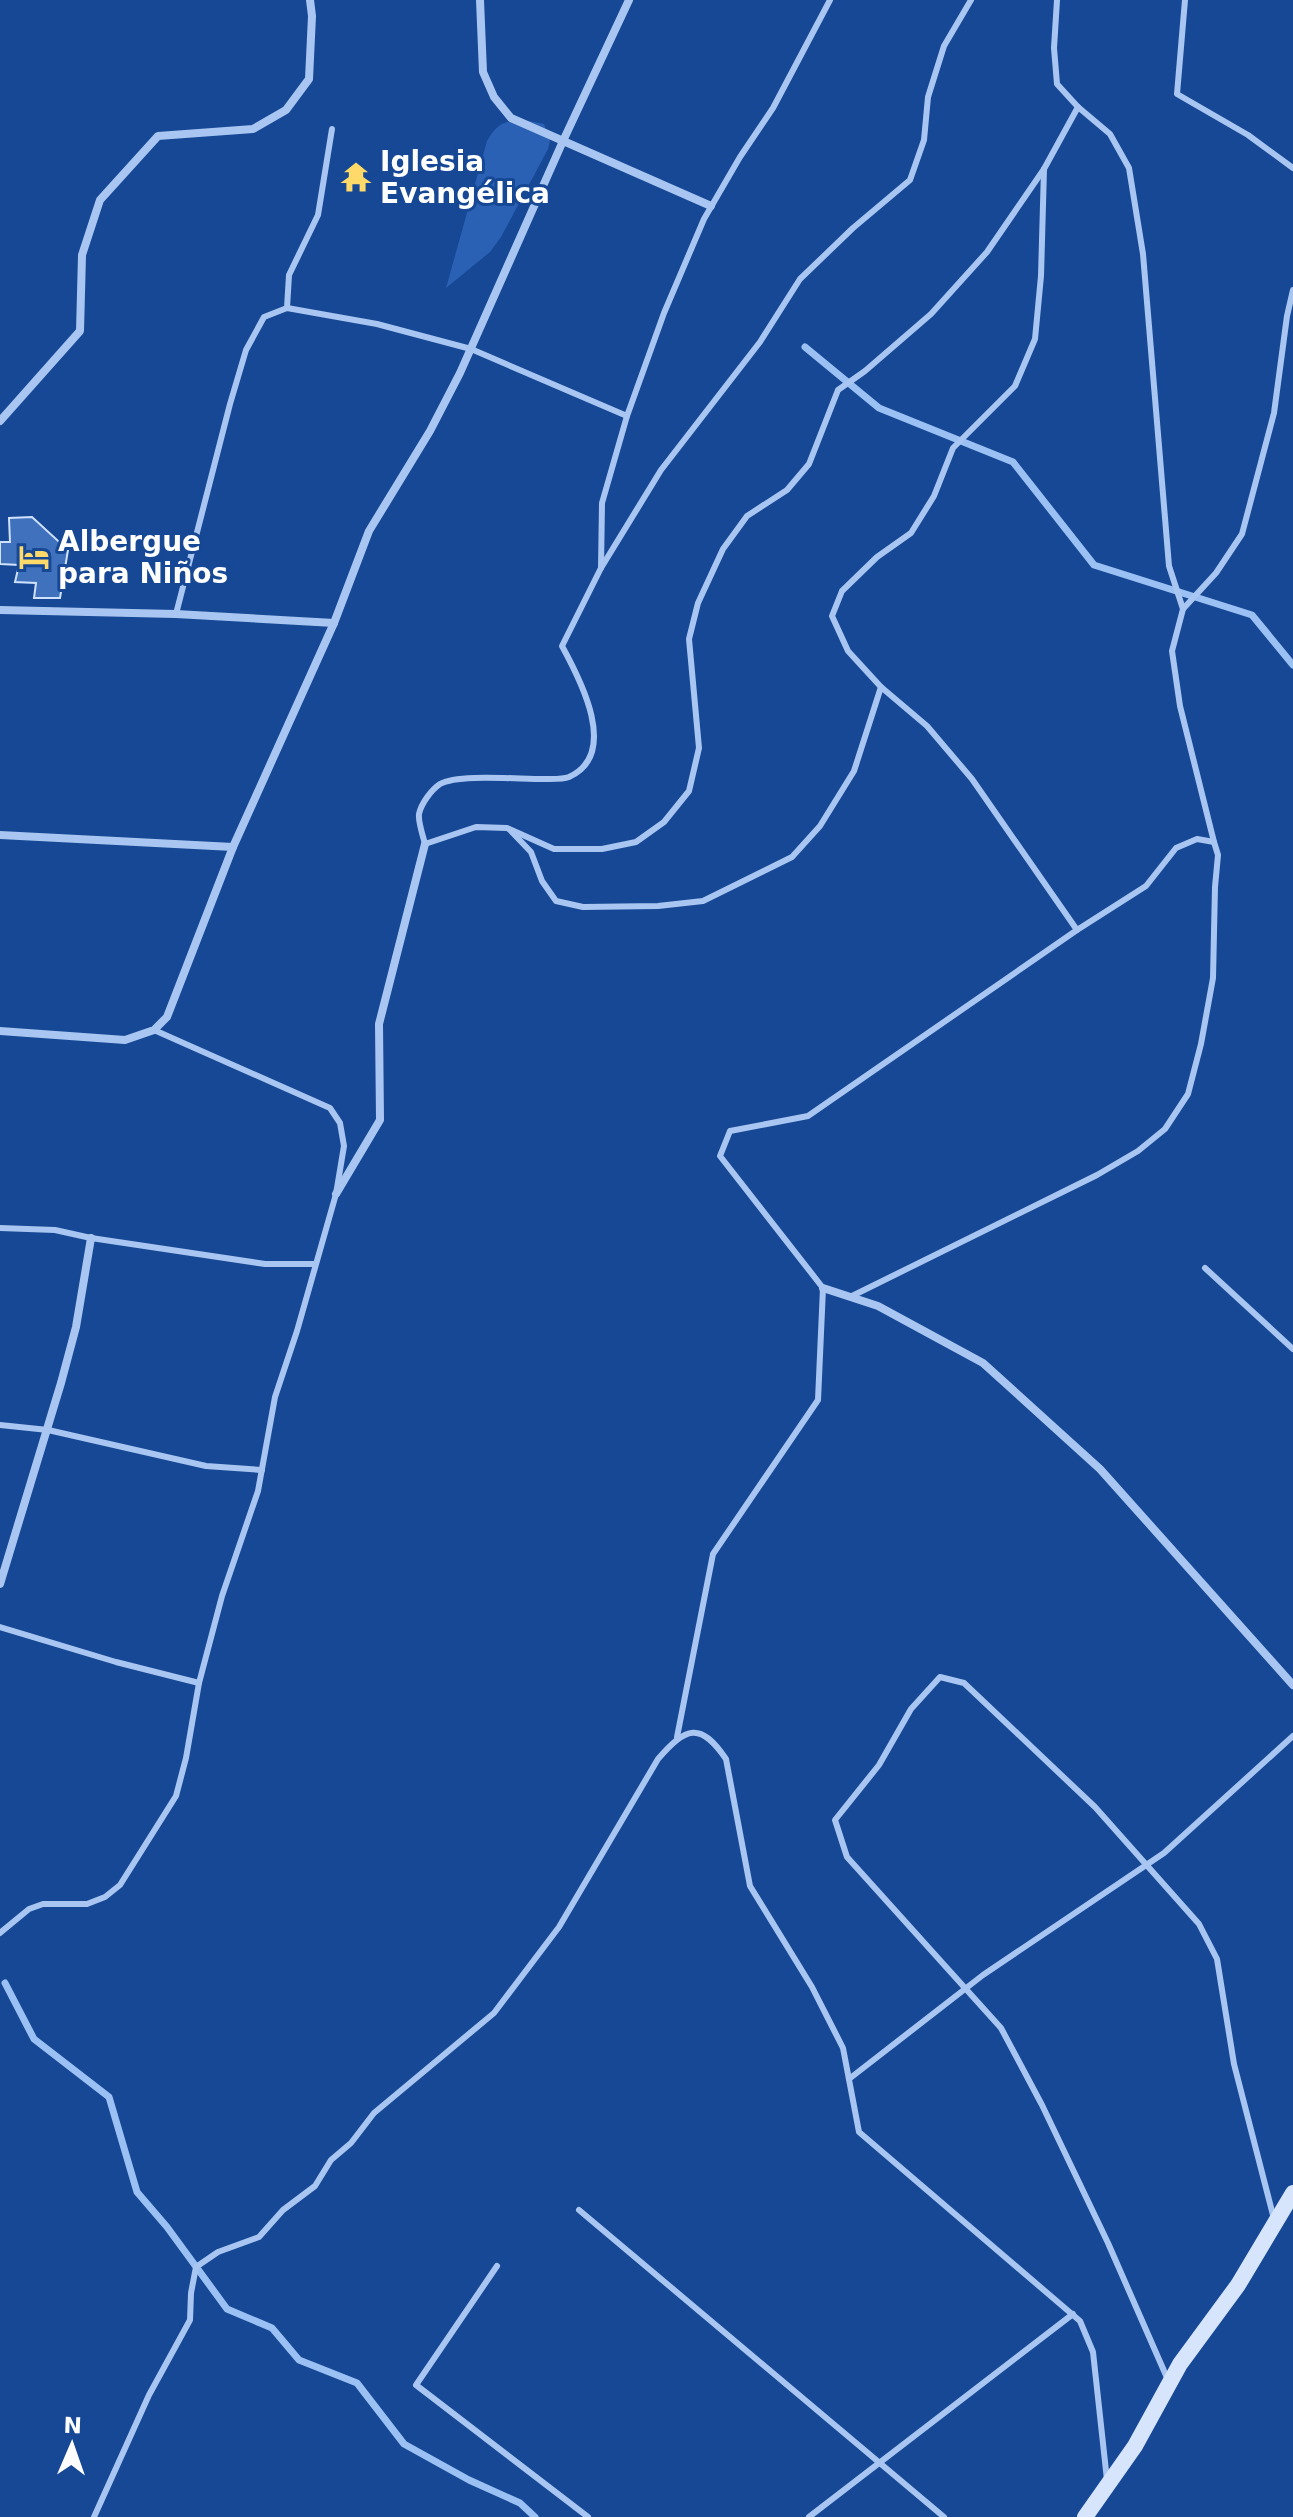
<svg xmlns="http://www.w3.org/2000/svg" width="1293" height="2517" viewBox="0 0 1293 2517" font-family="'DejaVu Sans',sans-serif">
  <rect width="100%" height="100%" fill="#164895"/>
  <path fill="#2a61b4" d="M529,121l15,3 6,17 -2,8 -47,88 -11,15 -44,36 41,-147c13,-22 19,-19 42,-20z"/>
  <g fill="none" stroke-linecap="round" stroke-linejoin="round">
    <g stroke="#9ac0f4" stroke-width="7">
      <polyline points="805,347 879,408 1013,462 1094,565 1252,615 1293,665"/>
      <polyline points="5,1983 34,2039 109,2097 137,2192 167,2227 227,2309 272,2328 299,2360 357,2383 404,2444 469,2480 520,2503 535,2517"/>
    </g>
  </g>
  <polygon fill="#3f71bd" stroke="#cfe1fc" stroke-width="2" points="32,517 68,550 60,598 34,598 36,583 15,582 19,565 0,564 0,542 10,542 9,518"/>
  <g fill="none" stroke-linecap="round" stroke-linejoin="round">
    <g stroke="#a8c6f1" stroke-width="6">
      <path d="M971,0l-27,46 -16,51 -4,43 -14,40 -57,48 -53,51 -40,63 -99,128 -60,98 -39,78c18,33 58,108 7,131 -5,2 -13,2 -19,2 -25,1 -91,-6 -110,5 -9,6 -19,20 -21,30 -1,8 4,22 6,30l51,-17 31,1 47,21h48l34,-7 28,-20 25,-31 10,-43 -10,-109 9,-36 25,-54 24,-33 40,-26 22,-26 29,-74 27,-19 66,-57 56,-62 57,-83 34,-62"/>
      <polyline points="1057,0 1054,48 1057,84 1078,107 1110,134 1129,168 1143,254 1169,566 1183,609"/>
      <polyline points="1185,0 1177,94 1248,135 1293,168"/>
      <polyline points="1044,169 1041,276 1035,339 1015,386 953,448 934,496 911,533 877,557 842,591 832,616 848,651 881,687 927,726 972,779 1077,930"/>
      <polyline points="287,308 289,275 318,215 332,129"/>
      <polyline points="601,568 602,503 627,416 664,313 704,219 740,157 773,108 830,0"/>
      <polyline points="176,614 230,404 246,350 264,317 287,308 377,324 471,349 627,416"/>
      <polyline points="510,830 531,852 542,881 556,901 583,907 658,906 703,901 792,857 820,826 854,771 881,687"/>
      <polyline points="1214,842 1180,706 1172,651 1183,609 1216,573 1242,534 1274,413 1287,316 1293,290"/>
      <polyline points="0,1228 55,1230 91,1238 265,1264 315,1264"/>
      <polyline points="1205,1268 1293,1349"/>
      <polyline points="0,1425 48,1430 206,1466 262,1470"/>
      <polyline points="0,1627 116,1662 199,1683"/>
      <polyline points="677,1737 713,1554 818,1400 823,1288 720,1156 730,1131 808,1116 1077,930 1146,886 1176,848 1197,839 1214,842 1218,855 1215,887 1213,978 1201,1044 1188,1094 1165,1129 1138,1151 1097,1175 852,1296"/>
      <polyline points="0,1933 29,1909 43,1904 87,1904 105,1897 120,1885 176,1796 186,1758 199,1683 222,1596 258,1491 275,1397 297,1331 336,1194 344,1146 340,1123 330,1108 154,1030"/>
      <polyline points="849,2079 983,1975 1164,1853 1293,1736"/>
      <polyline points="579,2210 944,2517"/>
      <polyline points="497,2266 416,2385 588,2517"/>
      <polyline points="1168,2380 1108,2243 1042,2105 1001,2028 847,1857 835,1820 879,1765 911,1709 940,1677 964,1683 1095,1807 1199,1924 1217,1959 1234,2064 1274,2219"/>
      <path d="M94,2517l55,-122 41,-75 1,-27 5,-26 22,-15 41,-15 24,-27 32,-24 16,-26 20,-17 23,-30 120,-100 65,-86 99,-168c28,-32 42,-38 68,0l24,127 62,101 31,61 16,84 221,189 13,31 14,128"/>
      <polyline points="809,2517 1073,2314"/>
    </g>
    <g stroke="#a8c6f1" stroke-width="8">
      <polyline points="480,0 483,72 494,97 511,118 711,206"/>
      <polyline points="0,421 80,331 82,255 100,200 158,136 253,129 286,110 309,79 312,16 310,0"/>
      <polyline points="0,610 176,614 334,623"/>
      <polyline points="0,835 233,847"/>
      <polyline points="0,1031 125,1040 154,1030 167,1017 233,847 334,623 369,531 430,431 460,373 563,141 629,0"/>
      <polyline points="336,1194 380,1120 379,1024 425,844"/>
      <polyline points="823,1288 878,1306 983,1363 1100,1469 1293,1685"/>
      <polyline points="0,1584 61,1383 76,1327 91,1238"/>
    </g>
    <polyline stroke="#d6e5fc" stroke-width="16" points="1085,2517 1135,2446 1180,2364 1238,2285 1293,2193"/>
  </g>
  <defs>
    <g id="temple-bare" transform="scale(2.4)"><path d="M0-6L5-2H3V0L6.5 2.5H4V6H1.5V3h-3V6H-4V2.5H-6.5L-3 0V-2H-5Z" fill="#ffda68" stroke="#164895" stroke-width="2.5" paint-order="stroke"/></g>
    <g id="hotel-bare" transform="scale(2.4)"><path d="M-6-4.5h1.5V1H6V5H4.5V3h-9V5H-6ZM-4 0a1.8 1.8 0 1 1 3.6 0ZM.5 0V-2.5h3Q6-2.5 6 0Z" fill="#ffda68" stroke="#164895" stroke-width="2.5" paint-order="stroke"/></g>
  </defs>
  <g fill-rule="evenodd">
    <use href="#temple-bare" x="356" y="177"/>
    <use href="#hotel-bare" x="34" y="557"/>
  </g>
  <g text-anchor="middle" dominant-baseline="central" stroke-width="6" stroke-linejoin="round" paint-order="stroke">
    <g font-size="28" font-weight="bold" fill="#fff" stroke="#164895" text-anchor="start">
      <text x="380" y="161">Iglesia<tspan x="380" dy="32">Evangélica</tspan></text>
      <text x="58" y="541">Albergue<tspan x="58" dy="32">para Niños</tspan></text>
    </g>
  </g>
  <g transform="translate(72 2445) rotate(2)" stroke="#164895" stroke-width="6" paint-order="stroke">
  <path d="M0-6L14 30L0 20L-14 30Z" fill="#ffffff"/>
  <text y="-12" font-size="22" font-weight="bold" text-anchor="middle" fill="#ffffff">N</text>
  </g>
</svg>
